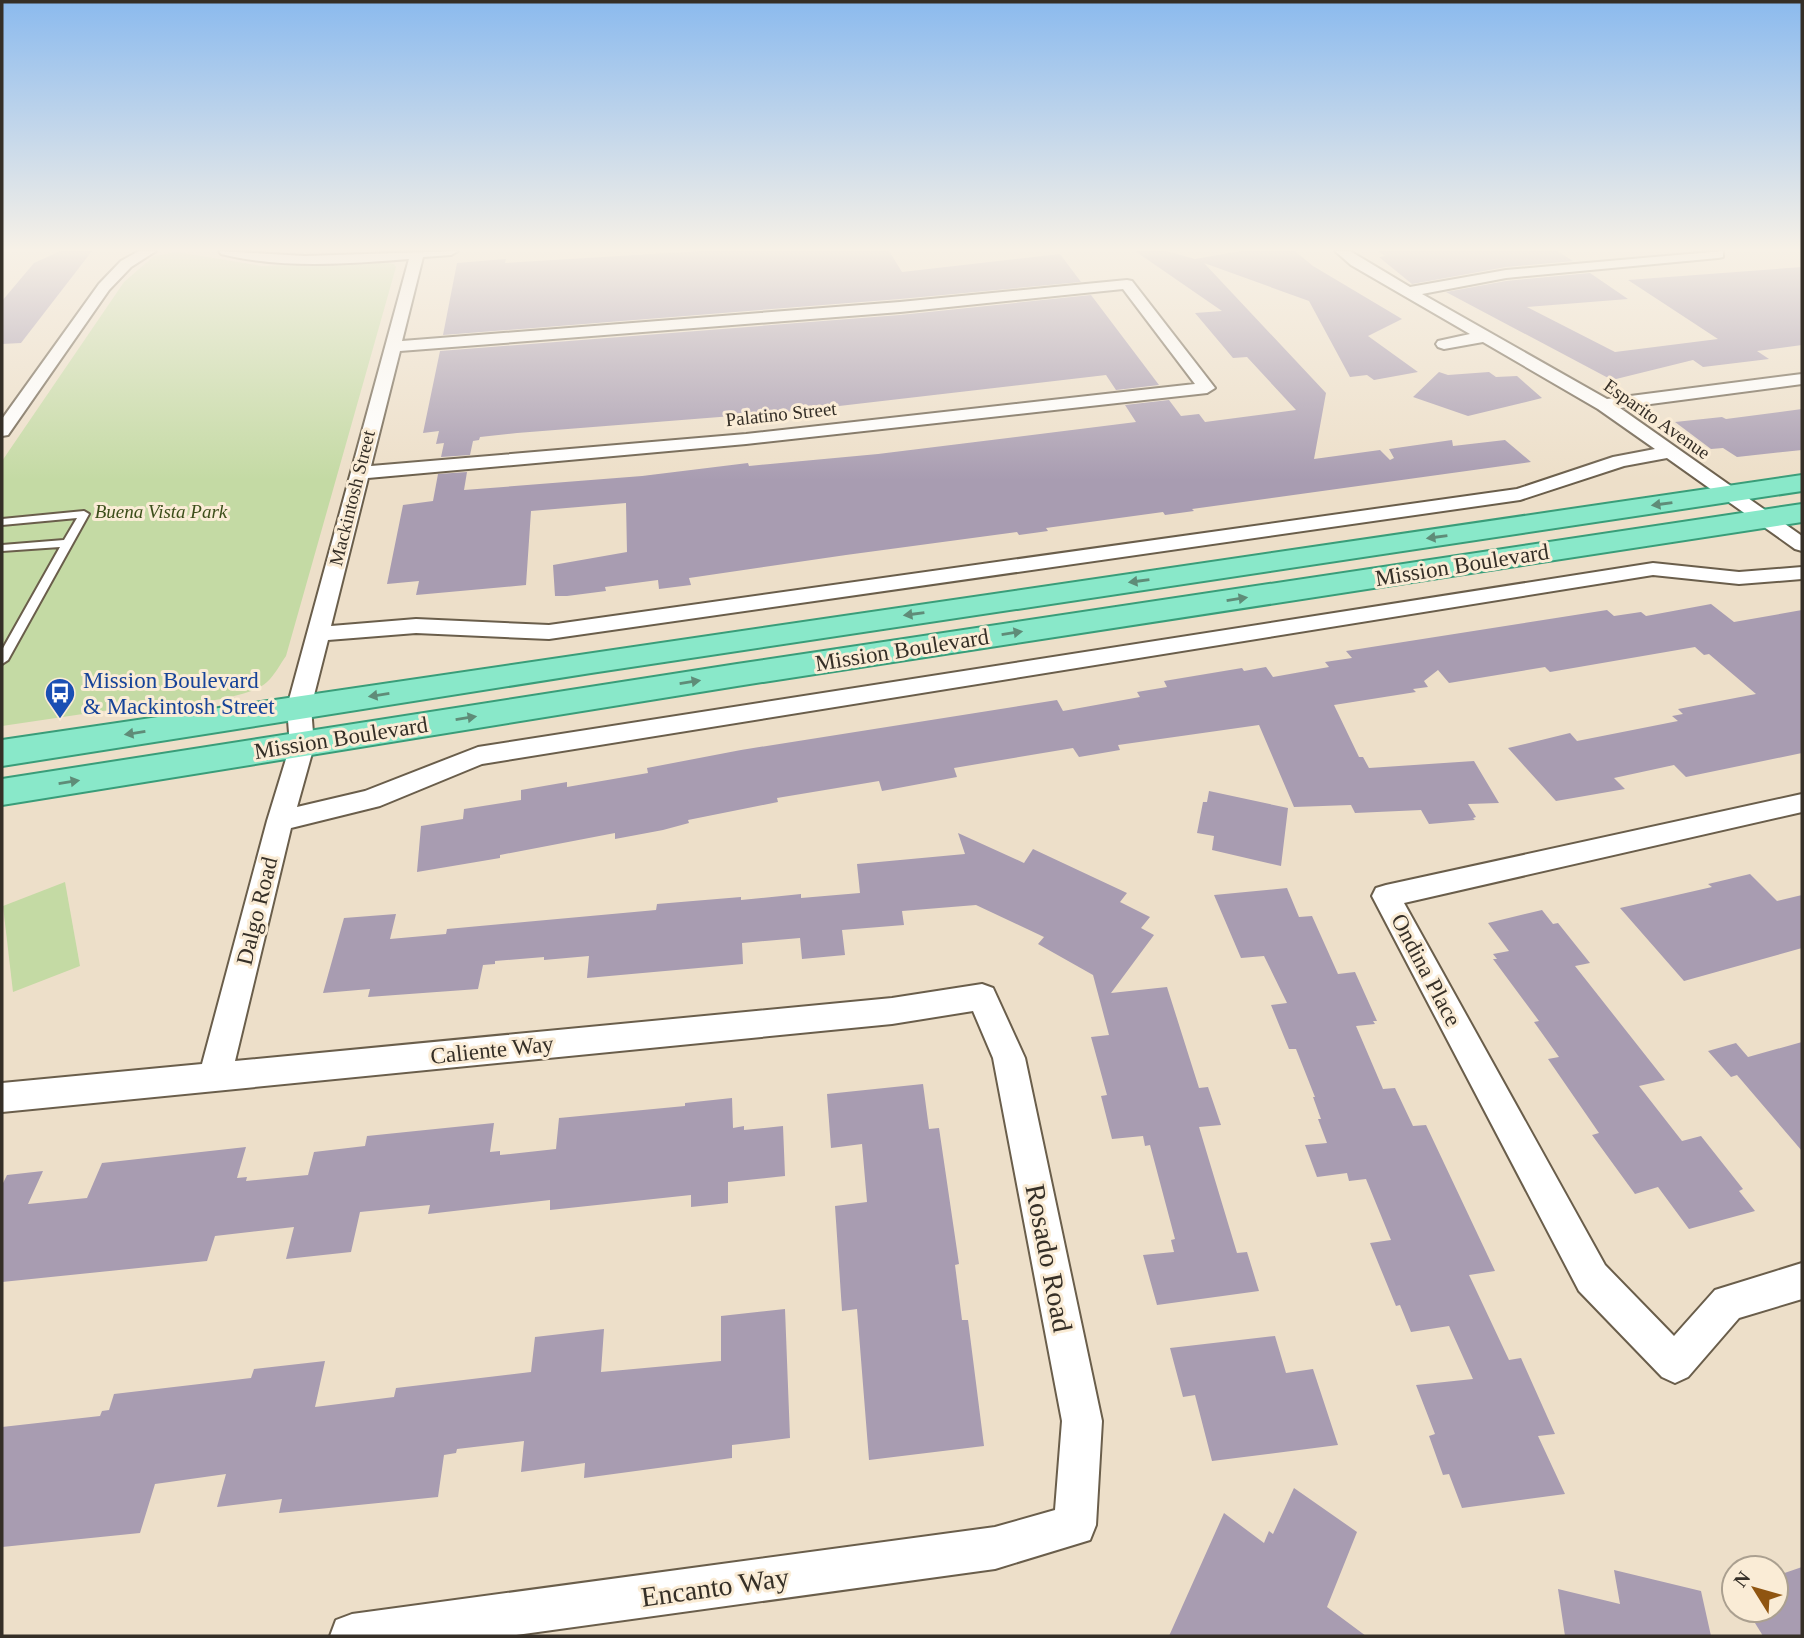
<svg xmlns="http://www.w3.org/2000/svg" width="1804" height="1638" viewBox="0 0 1804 1638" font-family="'Times New Roman',serif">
  <rect width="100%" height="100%" fill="#eddfc9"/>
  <g fill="#c4daa4">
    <path d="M177,252l85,14 117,-5 15,3 2,3 -110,389c-6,8 -11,19 -19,26 -17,18 -110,26 -137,28v-3l-128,19v-265l122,-179 30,-26z"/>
    <polygon points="65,882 80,966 13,992 3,906"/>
  </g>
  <g fill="#a89cb1">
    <polygon points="60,251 92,251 21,343 2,344 2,301 34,263"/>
    <polygon points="701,251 889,251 902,272 1060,254 1081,282 900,299 443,335 457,263 506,259 505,263"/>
    <polygon points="1135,251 1166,251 1195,259 1241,251 1295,251 1313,266 1402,319 1368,336 1418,372 1374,380 1367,375 1350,377 1309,301 1204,263 1326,393 1314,459 1380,450 1390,460 1394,458 1389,449 1452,440 1453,446 1505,440 1531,462 1192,509 1194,511 1165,515 1163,512 1046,528 1048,531 1019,535 1017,532 846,555 689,578 691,585 659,589 658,580 605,587 606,591 567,596 555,596 553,565 627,552 626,503 531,511 526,585 416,595 419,581 387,584 403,505 433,501 438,474 467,472 464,490 642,476 748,463 749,466 878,454 1136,422 1125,405 1169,400 1181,416 1199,414 1205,422 1296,410 1247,357 1233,358 1195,313 1222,311"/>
    <polygon points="1378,251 1557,251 1573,261 1506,267 1412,284 1379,257 1385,256"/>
    <polygon points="1802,267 1802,345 1757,351 1769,359 1703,367 1693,360 1612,380 1446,292 1506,281 1590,273 1628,299 1527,307 1615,352 1718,339 1628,280"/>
    <polygon points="1091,295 1159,385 1116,390 1106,375 796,411 517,433 480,437 479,440 473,441 470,455 441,457 444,443 436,444 439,431 423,433 440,351 900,315"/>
    <polygon points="1439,372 1448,375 1489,372 1496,377 1517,376 1542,398 1468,416 1413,397"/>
    <polygon points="1802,409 1802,450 1737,457 1723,448 1711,449 1675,422 1722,417 1726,419"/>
    <polygon points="1711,604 1734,622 1802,610 1802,753 1686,777 1674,765 1614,778 1625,789 1556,801 1508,748 1570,733 1577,741 1678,721 1672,716 1683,714 1678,709 1756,694 1709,654 1704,655 1695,647 1550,672 1545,667 1449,683 1438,670 1424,681 1428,687 1413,689 1416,692 1334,705 1359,757 1363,757 1369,768 1474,761 1499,803 1468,804 1476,817 1473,818 1475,820 1429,824 1421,810 1355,813 1351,805 1294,807 1259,725 1118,745 1120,750 1079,757 1073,748 954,768 957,777 882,791 879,781 777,798 778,802 688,820 689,823 663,830 615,839 615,833 500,855 500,858 417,872 421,826 463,819 464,809 521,800 521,790 567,782 567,787 648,773 647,768 741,750 1057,700 1063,711 1140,697 1137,692 1167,687 1164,681 1242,668 1244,671 1266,667 1273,677 1329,667 1325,662 1352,658 1346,651 1607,610 1614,616 1641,612 1646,616"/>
    <polygon points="1209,791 1288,808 1281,866 1212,850 1214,836 1197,833 1203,802 1207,802"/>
    <polygon points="958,833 1024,863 1033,849 1127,893 1120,902 1150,917 1141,928 1154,935 1111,993 1167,987 1199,1088 1208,1087 1221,1125 1199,1127 1237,1253 1247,1252 1259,1291 1157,1305 1143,1255 1174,1252 1171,1240 1175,1239 1150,1145 1145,1146 1143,1136 1112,1139 1101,1096 1107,1095 1091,1037 1109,1035 1093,975 1038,944 1044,937 976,905 902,911 904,925 842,930 845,955 802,959 800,938 742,943 743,964 587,978 589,956 544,960 544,957 495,961 495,964 483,965 478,989 368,997 370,989 323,993 344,918 396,914 390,939 446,934 447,929 656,910 657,904 741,897 741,900 801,894 801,898 860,893 857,864 965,854"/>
    <polygon points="1750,874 1777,901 1802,895 1802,948 1684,981 1620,908 1712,887 1708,884"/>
    <polygon points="1287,888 1299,917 1312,916 1338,974 1355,972 1377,1021 1373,1021 1375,1024 1356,1026 1383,1089 1395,1088 1413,1126 1426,1125 1495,1271 1469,1275 1509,1360 1521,1358 1555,1434 1538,1436 1565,1494 1462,1508 1449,1474 1443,1475 1429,1436 1435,1434 1416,1385 1473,1379 1449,1326 1411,1332 1400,1305 1396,1306 1370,1243 1391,1240 1366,1179 1349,1181 1347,1173 1317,1177 1305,1145 1327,1143 1318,1119 1321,1119 1313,1097 1315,1097 1296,1049 1289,1049 1271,1005 1287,1003 1264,956 1241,958 1214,895"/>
    <polygon points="1542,910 1553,924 1558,923 1590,963 1575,966 1665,1080 1639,1086 1682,1141 1701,1136 1743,1189 1739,1191 1755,1211 1689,1229 1658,1187 1635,1194 1592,1135 1599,1133 1548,1059 1559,1057 1534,1022 1539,1021 1493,959 1497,959 1493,954 1509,951 1488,923"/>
    <polygon points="1802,1042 1802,1151 1737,1075 1731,1077 1708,1051 1736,1043 1748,1057"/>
    <polygon points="923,1084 929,1129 939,1128 959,1264 955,1265 962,1320 968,1320 984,1446 869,1460 857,1309 842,1311 835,1206 867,1202 862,1144 831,1148 827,1094"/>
    <polygon points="732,1098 733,1128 744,1126 744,1130 783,1126 785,1176 728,1182 728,1203 691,1207 691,1195 550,1210 550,1200 428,1214 430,1205 360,1212 351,1252 286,1259 294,1227 215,1236 207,1261 2,1282 2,1185 7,1175 43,1171 28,1204 87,1198 102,1163 246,1147 237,1178 247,1177 246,1181 308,1175 314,1152 365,1146 367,1136 494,1123 490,1152 500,1151 500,1155 556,1149 559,1118 685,1106 685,1103"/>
    <polygon points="785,1309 790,1438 732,1445 732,1458 584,1478 585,1463 521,1472 524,1441 457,1449 456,1453 444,1455 438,1497 279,1513 282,1499 217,1507 226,1474 155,1484 140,1533 2,1547 2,1427 100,1416 102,1411 109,1410 114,1394 251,1378 254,1369 325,1361 315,1407 394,1397 396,1388 531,1372 535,1337 604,1329 601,1372 721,1361 721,1316"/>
    <polygon points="1275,1336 1286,1373 1313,1369 1338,1445 1212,1461 1195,1395 1183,1397 1170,1348"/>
    <polygon points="1294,1488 1357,1532 1327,1607 1366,1636 1169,1636 1224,1513 1264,1543 1269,1531 1273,1534"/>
    <polygon points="1802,1567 1802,1636 1763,1636 1747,1610 1776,1610 1776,1576"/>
    <polygon points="1614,1570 1701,1591 1711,1636 1565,1636 1558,1589 1620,1604"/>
  </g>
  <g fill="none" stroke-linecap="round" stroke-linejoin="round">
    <g stroke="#6a5e4b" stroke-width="4">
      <polygon id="service" points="84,511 89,514 8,660 2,664 2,650 60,547 2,551 2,545 64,540 77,518 2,525 2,519"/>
    </g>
    <g stroke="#6a5e4b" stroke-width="4">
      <g id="minor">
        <polygon points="139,251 156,251 131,267 109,290 8,435 2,436 2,419 99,284 121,261"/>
        <path d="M219,251l86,5 153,-5 -7,4 -28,2 -21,84 498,-39 227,-22 5,1 83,107 -8,5 -461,51 -378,34 -37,148 85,-7 133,6 968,-136 96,-32 42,-8 -57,-40 -115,-67 -39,7 -6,-2 -2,-3 2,-3 32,-7 -119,-69 -16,-14h15l60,36 96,-17 217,-19v6l-5,1 -212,20 -84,16 185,105 195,-25v10l-182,24 182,128v15l-7,-2 -128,-91 -43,8 -104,34 -971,139 -133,-6 -88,7 -17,67 3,39 -17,61 68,-16 113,-44 1175,-184 86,9 63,-5v12l-63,5 -86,-9 -1171,189 -102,42 -89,22 -56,233 657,-63 90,-14 11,4 32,70 77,363 -6,104 -6,15 -95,29 -486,67h-179l6,-16 16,-6 643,-87 60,-17 7,-89 -69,-363 -20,-47 -81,13 -890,88v-29l200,-19 65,-243 23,-75 -3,-39 122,-448c-63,5 -126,10 -188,-5zM1123,289l72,95 -449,50 -375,32 29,-115 500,-39z"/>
        <polygon points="1802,794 1802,812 1404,903 1605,1265 1674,1336 1715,1290 1802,1263 1802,1299 1739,1318 1688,1377 1675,1383 1662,1377 1579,1291 1372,896 1376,888 1386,885"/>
      </g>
    </g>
    <g stroke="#399d79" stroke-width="4">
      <g id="primary">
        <polygon points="1802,475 1802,491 591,673 2,766 2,740"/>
        <polygon points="1802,504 1802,522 737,686 2,805 2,779 737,664"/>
      </g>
    </g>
    <use href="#service" fill="#fff" fill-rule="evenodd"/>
    <use href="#minor" fill="#fff" fill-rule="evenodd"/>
    <use href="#primary" fill="#89e8c9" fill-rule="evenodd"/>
  </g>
  <defs><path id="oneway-solid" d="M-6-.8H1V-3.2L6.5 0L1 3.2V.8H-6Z" transform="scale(1.75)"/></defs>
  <g fill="#5f8c78">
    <use href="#oneway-solid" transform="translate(1662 504) rotate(172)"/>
    <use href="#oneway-solid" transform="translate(1437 537) rotate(172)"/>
    <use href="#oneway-solid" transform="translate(1139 581) rotate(172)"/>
    <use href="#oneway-solid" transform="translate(1237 599) rotate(-9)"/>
    <use href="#oneway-solid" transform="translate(914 614) rotate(172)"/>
    <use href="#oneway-solid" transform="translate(1012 633) rotate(-9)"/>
    <use href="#oneway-solid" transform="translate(690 682) rotate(-9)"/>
    <use href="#oneway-solid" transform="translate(379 695) rotate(171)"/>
    <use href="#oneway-solid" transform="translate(466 718) rotate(-9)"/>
    <use href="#oneway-solid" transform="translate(135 733) rotate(171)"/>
    <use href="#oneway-solid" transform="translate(69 782) rotate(-9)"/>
  </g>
  <linearGradient id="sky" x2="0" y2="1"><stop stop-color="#8bbaee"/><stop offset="0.52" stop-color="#f7f1e7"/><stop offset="1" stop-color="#f7f1e7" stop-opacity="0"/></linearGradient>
  <rect width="1804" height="480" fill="url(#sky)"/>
  <defs>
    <g id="bus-pin" transform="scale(1.575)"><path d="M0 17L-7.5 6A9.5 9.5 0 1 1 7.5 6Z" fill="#1a4fb4" stroke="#faecd6"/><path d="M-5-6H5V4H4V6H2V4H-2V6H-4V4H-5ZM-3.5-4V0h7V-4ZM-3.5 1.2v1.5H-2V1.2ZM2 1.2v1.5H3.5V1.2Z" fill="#fff"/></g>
  </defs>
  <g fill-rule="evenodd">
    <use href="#bus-pin" x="60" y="693"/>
  </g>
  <g text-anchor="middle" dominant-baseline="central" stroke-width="6" stroke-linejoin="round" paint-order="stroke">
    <g font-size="19" fill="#352f27" stroke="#faecd6">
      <text transform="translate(781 414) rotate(-6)">Palatino Street</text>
      <text transform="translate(1657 419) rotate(35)">Esparito Avenue</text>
      <text transform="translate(352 498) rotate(-76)">Mackintosh Street</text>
    </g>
    <g font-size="19" font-style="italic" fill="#3c4e1a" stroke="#faecd6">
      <text x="161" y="511">Buena Vista Park</text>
    </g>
    <g font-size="23" fill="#352f27" stroke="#faecd6">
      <text transform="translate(1462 565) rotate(-9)">Mission Boulevard</text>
      <text transform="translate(902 650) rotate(-9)">Mission Boulevard</text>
      <text transform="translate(341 738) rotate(-9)">Mission Boulevard</text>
      <text transform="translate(257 911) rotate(-76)">Dalgo Road</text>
      <text transform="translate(1426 970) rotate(62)">Ondina Place</text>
      <text transform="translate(492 1050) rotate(-6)">Caliente Way</text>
    </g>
    <g font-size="23" fill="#164399" stroke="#faecd6" text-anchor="start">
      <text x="83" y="680">Mission Boulevard<tspan x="83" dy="26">&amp; Mackintosh Street</tspan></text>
    </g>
    <g font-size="28" fill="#352f27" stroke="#faecd6">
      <text transform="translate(1049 1258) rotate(79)">Rosado Road</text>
      <text transform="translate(715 1587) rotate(-8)">Encanto Way</text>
    </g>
  </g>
  <rect width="1804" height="1638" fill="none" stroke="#352f27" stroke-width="7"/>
  <g transform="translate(1755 1589) rotate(307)"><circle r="33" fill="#faecd6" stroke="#aba090" stroke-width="2"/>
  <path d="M0-5L12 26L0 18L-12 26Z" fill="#8f5511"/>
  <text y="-10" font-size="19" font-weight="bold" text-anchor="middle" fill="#352f27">N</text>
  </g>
</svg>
